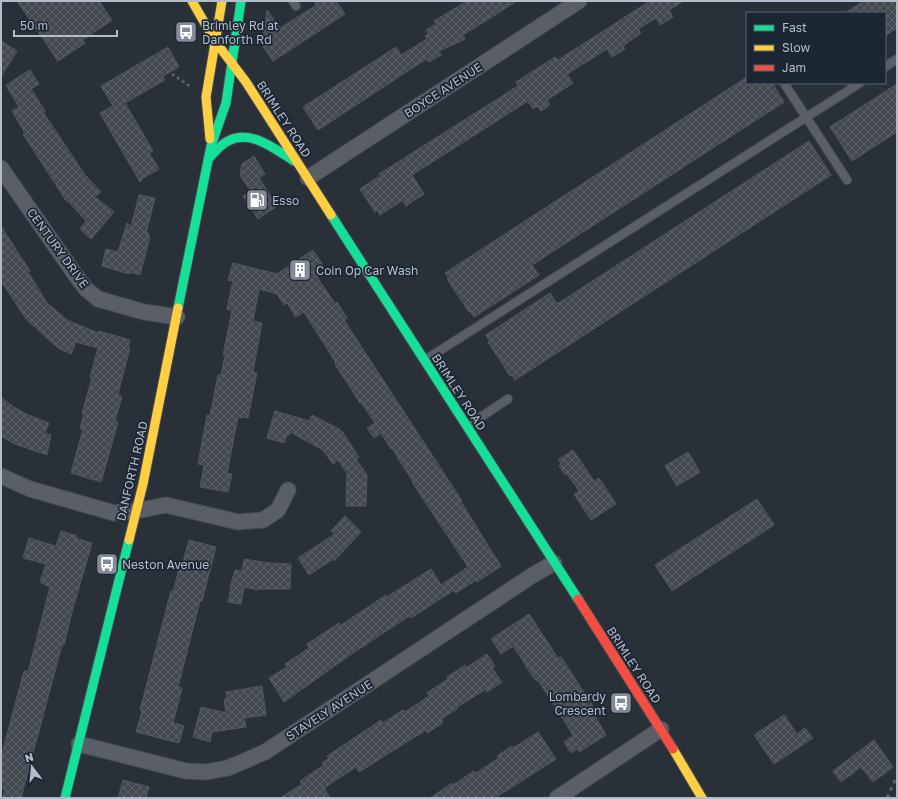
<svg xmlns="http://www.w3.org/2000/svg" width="898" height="799" viewBox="0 0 898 799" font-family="'Golos Text',sans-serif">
  <defs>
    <pattern id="building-cross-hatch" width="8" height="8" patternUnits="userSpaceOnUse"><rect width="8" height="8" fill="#444950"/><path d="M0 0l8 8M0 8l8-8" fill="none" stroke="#5d6168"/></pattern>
  </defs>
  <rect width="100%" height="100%" fill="#2a3038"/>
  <g fill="url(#building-cross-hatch)" stroke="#52575f">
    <polygon points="17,1 99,1 112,20 83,40 85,43 58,61"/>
    <polygon points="316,1 336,1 345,14 273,61 262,45 267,10 280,28 315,6"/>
    <polygon points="467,1 517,1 463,35 465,39 439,51 441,55 429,62 427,59 420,63 318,130 303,107 396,47 401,55 427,39 425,36 429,34 426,30 436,24 434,21"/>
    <polygon points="650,1 683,1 669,10 673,17 660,25 656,18 638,29 641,33 623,46 625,49 612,57 607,49 567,74 573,83 547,100 550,105 541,111 538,106 533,109 528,101 412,175 424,194 406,206 403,200 380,215 377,210 375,212 360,189 380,176 379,174 518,86 516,82 530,73 555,57 558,60"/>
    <polygon points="864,1 897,1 897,28 885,36 885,13 845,13"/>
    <polygon points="1,41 17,51 1,77"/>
    <polygon points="168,47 179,67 163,76 165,80 125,103 153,151 149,153 159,169 143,178 140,182 100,113 113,106 101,86"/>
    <polygon points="30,70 39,84 31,89 45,111 43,112 85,175 101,192 95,197 114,212 91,239 80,229 86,221 68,201 67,202 23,134 25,133 12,111 19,107 6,85"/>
    <polygon points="747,77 747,83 772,83 784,102 532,265 539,275 474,317 470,311 469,312 447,279 449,278 445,273"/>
    <polygon points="897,84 897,132 852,161 830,127"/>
    <polygon points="809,141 831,175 515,380 512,375 510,376 488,342 490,342 486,335 550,293 557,304"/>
    <polygon points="254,156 265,174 259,178 277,206 258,219 243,196 251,192 240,175 242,164"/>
    <polygon points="139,195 155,198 146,233 149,233 148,236 150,237 140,275 129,272 129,274 102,266 106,249 118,252 127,223 131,227"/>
    <polygon points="1,226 30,271 28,272 47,303 67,320 98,333 99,331 130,340 128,347 130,348 118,394 122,397 115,420 118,422 101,482 71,473 83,429 80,428 84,414 82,413 92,378 90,377 98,348 76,342 71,354 58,348 26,319 1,281"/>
    <polygon points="313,250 323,265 314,272 335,304 337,302 347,318 344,320 462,501 461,502 501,566 477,582 476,580 456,593 454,590 411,618 409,616 350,655 284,702 269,678 287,667 285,664 309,648 307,644 339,623 341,625 386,595 387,597 431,569 441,585 468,567 412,482 413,482 392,448 391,449 381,433 374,438 367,428 375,423 361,402 360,403 335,364 336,363 304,312 296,317 287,303 284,305 277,294 259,289 253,321 262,323 253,372 257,373 248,418 238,417 227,473 232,474 228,492 200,487 204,465 198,464 207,415 210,416 218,375 221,375 225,355 223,355 232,311 227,309 233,281 228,280 233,263 277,274"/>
    <polygon points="1,397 12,406 28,415 49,423 45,433 51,435 47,455 15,444 1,436"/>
    <polygon points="275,411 309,421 312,415 341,430 359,457 356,459 367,475 366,506 346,506 347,473 338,460 333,464 323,450 290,432 289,435 287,435 284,443 267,438"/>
    <polygon points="573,450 594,481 599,478 616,504 591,520 574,494 579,491 566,473 565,475 559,466 561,464 558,460"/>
    <polygon points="688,452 700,472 677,486 665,466"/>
    <polygon points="757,499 774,525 672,591 655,565"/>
    <polygon points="345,516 361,532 334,561 333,559 309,575 298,558 335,534 331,531"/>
    <polygon points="61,531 77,536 76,538 92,543 72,612 64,645 62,645 21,798 3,798 5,789 1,788 1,757 24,671 28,672 50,587 40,582 46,564 23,558 29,538 56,546"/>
    <polygon points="189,540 216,547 202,601 200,601 178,687 182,688 173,723 184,726 179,743 136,732 142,711 140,710 171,591 173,592 181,561 183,562"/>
    <polygon points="244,559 269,563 291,564 290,589 258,589 258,590 244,587 241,604 228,602 231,588 230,588 235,570 242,571"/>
    <polygon points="529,614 558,658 561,657 598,714 595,716 606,735 579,752 577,749 571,753 564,742 573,735 538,680 536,681 513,646 501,654 491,639"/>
    <polygon points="487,654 495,666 492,668 502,682 487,692 486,689 456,708 457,709 441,719 443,723 427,733 426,730 359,772 356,767 324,788 330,798 280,798 302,784 300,781 324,765 322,763 329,758 327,756 381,720 383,723 403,710 405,712 429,696 427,693 448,679 447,677 465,665 466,668"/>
    <polygon points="262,686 266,715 244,718 246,727 212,732 210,742 193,737 201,707 226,713 224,699 227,699 226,692"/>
    <polygon points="784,715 797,734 805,728 813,738 774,764 754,735"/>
    <polygon points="538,732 556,759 495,798 430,798 452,783 453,785 474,771 476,773 499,758 497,756 512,746 513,748"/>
    <polygon points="874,740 893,767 873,782 861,767 841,782 833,771"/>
    <polygon points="123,780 149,787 146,798 118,798"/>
  </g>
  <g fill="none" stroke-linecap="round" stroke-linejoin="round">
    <g stroke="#484c53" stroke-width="10">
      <g id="lane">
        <polyline points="293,1 296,6"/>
        <polyline points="885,67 897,59"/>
        <polyline points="784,83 847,180"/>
        <polyline points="425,360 860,83"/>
        <polyline points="467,426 508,399"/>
      </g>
    </g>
    <g stroke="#484c53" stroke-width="17">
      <g id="street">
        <polyline points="1,168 74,273 86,289 98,299 144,312 177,317"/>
        <polyline points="308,178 579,1"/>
        <polyline points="1,476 30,489 114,513 136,511 166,505 238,522 263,520 278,510 288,490"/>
        <polyline points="79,744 186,771 206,772 228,768 265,752 533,575 554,563"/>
        <polyline points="557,798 661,729"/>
      </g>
    </g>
    <g stroke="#484c53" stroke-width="11">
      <g id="fast">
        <path d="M209,158c6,-6 11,-13 19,-17 23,-12 47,8 66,20"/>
        <polyline points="331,215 578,599"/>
        <polyline points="178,308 211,146 226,103 241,1"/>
        <polyline points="65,798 129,540"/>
      </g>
    </g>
    <g stroke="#484c53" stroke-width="11">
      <g id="slow">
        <polyline points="192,1 215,41 246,82 331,215"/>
        <polyline points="210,139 206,97 222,1"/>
        <polyline points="129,540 143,484 178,308"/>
        <polyline points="673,749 702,798"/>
      </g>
    </g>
    <g stroke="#484c53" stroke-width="11">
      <polyline id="jam" points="578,599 673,749"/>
    </g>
    <polyline stroke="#5d636a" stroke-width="2.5" stroke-dasharray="3 3" stroke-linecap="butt" points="172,74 191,87"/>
    <use href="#lane" stroke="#5a5e66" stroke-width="8"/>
    <use href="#street" stroke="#5a5e66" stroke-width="15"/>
    <use href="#fast" stroke="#16e098" stroke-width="9"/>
    <use href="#slow" stroke="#ffcf43" stroke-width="9"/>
    <use href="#jam" stroke="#f24e42" stroke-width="9"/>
    <g stroke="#595d64" stroke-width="3" stroke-dasharray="4 4" stroke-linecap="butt">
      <polyline points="887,798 897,776"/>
      <polyline points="897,798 897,797"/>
    </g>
  </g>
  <defs>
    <g id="bus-square" transform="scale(1.15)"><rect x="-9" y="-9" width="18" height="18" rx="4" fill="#848b96" stroke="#1d2633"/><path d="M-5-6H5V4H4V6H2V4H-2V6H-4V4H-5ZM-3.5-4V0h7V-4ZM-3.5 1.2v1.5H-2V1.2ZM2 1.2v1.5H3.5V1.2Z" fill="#fff"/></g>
    <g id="fuel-square" transform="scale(1.15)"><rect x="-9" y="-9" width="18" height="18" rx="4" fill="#848b96" stroke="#1d2633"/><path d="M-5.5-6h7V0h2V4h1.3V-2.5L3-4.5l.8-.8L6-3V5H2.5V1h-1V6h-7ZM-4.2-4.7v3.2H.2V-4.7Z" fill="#fff"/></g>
    <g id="building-square" transform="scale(1.15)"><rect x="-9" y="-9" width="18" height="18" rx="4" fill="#848b96" stroke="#1d2633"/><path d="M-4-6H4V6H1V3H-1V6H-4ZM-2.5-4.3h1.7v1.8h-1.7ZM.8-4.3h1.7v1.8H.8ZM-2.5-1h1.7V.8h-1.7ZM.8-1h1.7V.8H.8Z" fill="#fff"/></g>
  </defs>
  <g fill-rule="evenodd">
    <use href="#bus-square" x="186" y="32"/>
    <use href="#fuel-square" x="257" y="200"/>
    <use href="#building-square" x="300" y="270"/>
    <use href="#bus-square" x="107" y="564"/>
    <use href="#bus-square" x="621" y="703"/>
  </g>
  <g text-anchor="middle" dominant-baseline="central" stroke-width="3.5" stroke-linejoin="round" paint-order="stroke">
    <g font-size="12" fill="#b4bcc9" stroke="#1d2633" text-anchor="start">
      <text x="202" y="25">Brimley Rd at<tspan x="202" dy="14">Danforth Rd</tspan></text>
      <text x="272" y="200">Esso</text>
      <text x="316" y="270">Coin Op Car Wash</text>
      <text x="122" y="564">Neston Avenue</text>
      <text x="606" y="696" text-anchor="end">Lombardy<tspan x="606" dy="14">Crescent</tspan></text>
    </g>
    <g font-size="12" fill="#b4bcc9" stroke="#1d2633">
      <text transform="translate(443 90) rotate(-33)">BOYCE AVENUE</text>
      <text transform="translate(284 119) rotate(57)">BRIMLEY ROAD</text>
      <text transform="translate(58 248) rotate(54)">CENTURY DRIVE</text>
      <text transform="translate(459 392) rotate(57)">BRIMLEY ROAD</text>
      <text transform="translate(132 471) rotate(-77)">DANFORTH ROAD</text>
      <text transform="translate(634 665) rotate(57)">BRIMLEY ROAD</text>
      <text transform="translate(329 710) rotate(-33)">STAVELY AVENUE</text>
    </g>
  </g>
  <rect width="898" height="799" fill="none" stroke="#b4bcc9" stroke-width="4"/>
  <rect x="746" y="12" width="140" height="72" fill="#1d2633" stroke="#59626f"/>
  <rect x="754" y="25" width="20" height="6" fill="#16e098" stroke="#59626f"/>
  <text x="782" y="32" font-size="12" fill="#b4bcc9">Fast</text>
  <rect x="754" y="45" width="20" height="6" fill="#ffcf43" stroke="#59626f"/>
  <text x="782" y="52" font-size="12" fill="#b4bcc9">Slow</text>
  <rect x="754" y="65" width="20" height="6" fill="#f24e42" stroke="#59626f"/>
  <text x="782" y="72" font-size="12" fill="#b4bcc9">Jam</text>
  <g transform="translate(32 767) rotate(344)" stroke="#1d2633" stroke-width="3" paint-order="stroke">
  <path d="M0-3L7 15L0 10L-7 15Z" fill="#b4bcc9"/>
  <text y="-6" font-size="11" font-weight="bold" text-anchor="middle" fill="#b4bcc9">N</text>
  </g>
  <path d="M14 30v6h103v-6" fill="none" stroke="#b4bcc9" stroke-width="2"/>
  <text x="20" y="30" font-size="12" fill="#b4bcc9" stroke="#1d2633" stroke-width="3" paint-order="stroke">50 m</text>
</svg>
